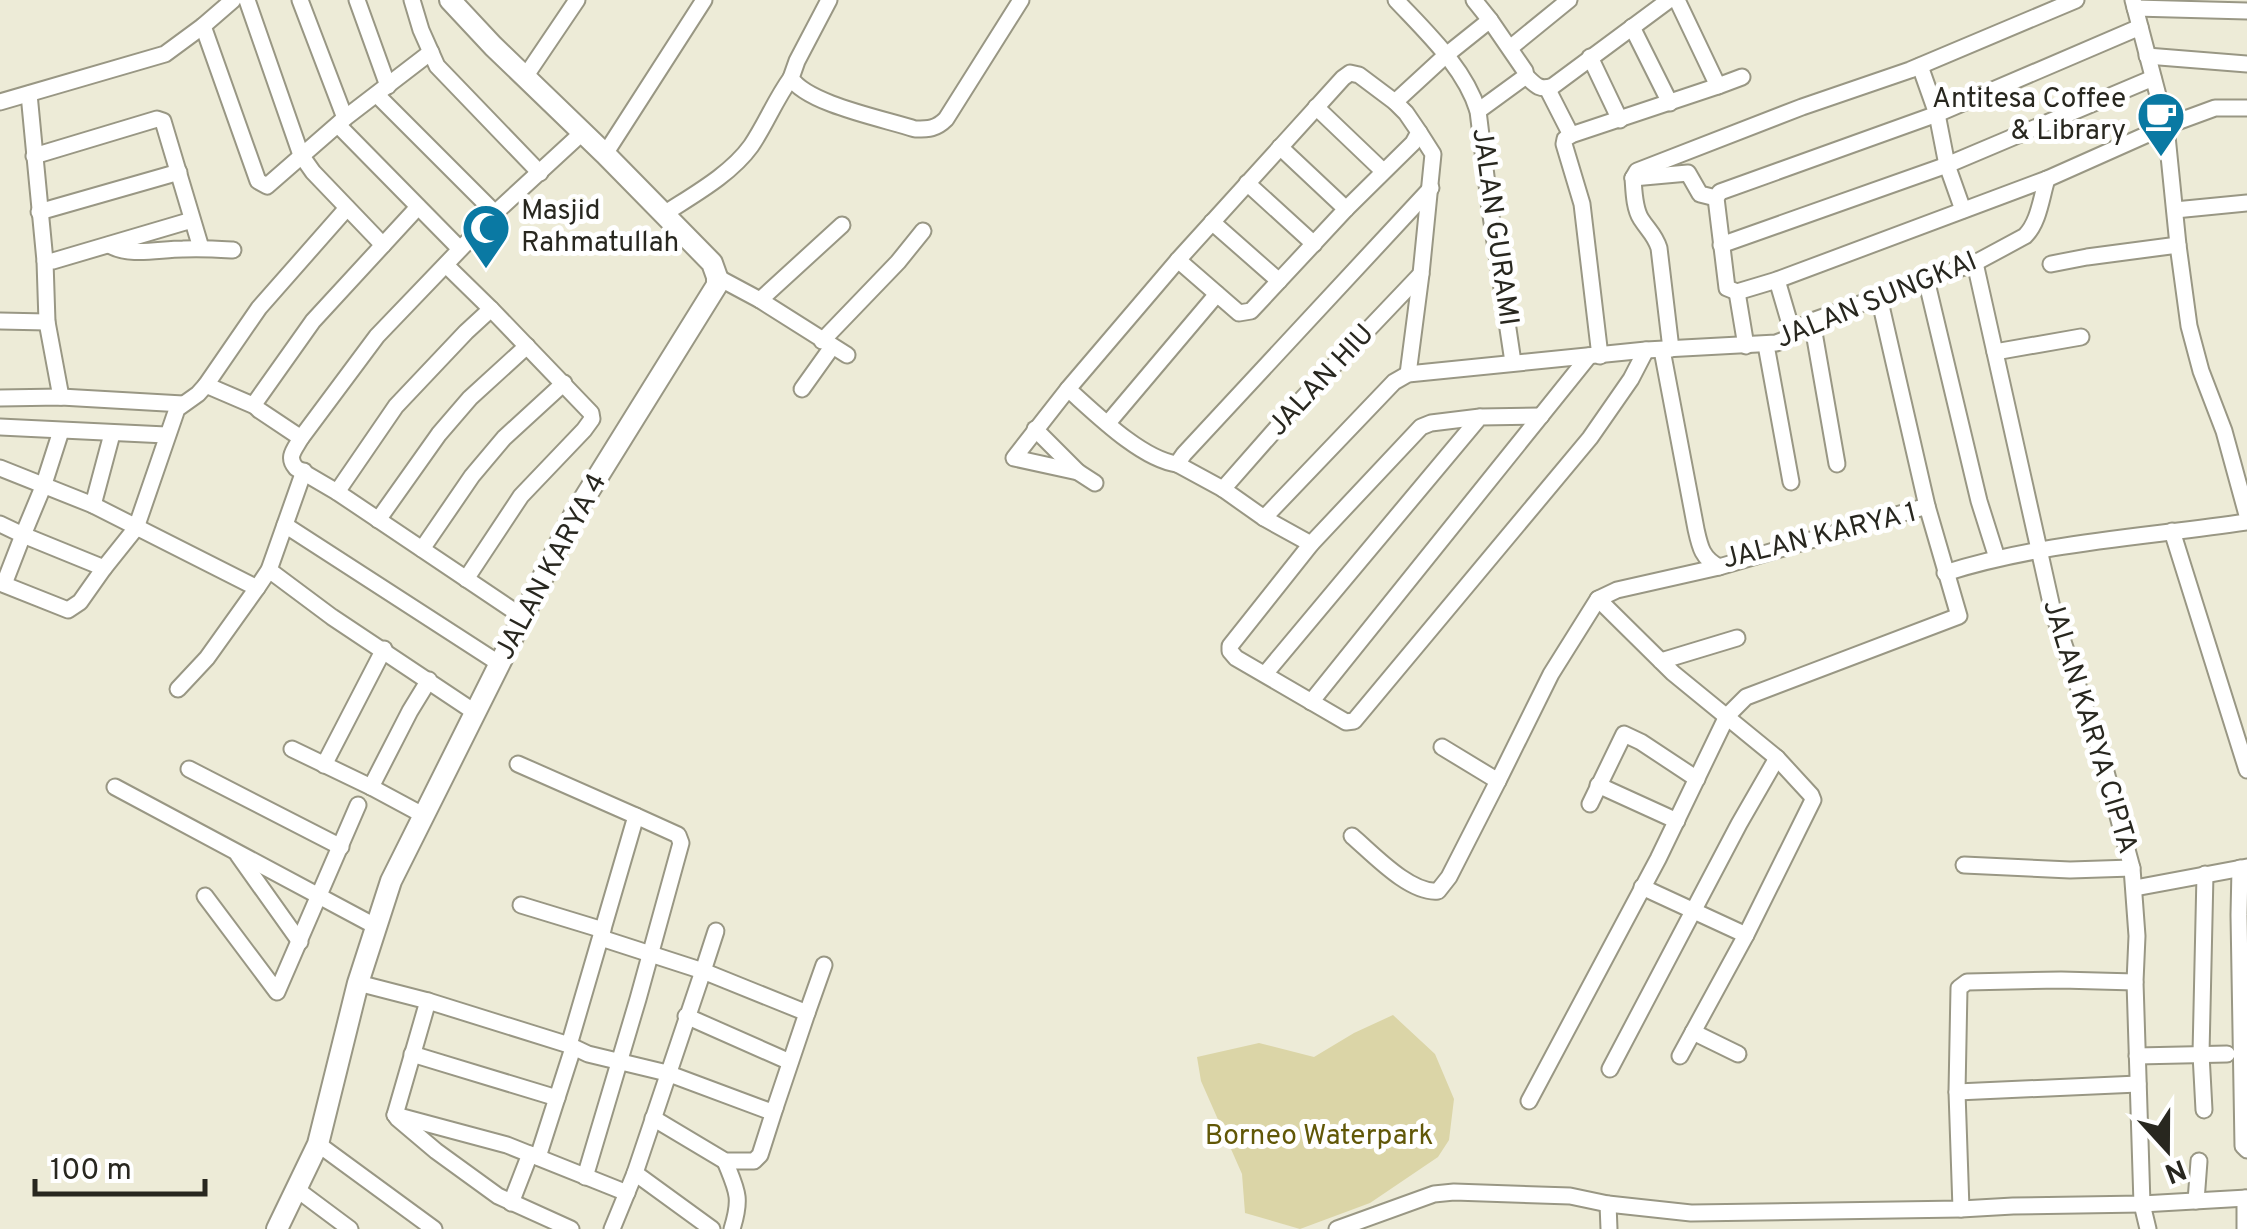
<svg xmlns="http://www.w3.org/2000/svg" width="2247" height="1229" viewBox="0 0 2247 1229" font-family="Overpass,sans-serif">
  <rect width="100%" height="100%" fill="#edebd7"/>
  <polygon fill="#dbd5a7" points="1393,1015 1435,1054 1454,1099 1449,1140 1438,1157 1370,1203 1300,1229 1245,1213 1242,1174 1201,1081 1197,1057 1259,1043 1314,1057 1354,1033"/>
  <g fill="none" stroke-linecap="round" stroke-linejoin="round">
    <g stroke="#999784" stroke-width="19">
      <g id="minor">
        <polyline points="247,0 301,155 313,172 383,245"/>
        <polyline points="300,0 345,118"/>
        <polyline points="357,0 388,86"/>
        <polyline points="412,0 421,30 437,66 540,173"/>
        <path d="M829,0l-32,61 -6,17c16,26 94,41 124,51 14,0 21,0 31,-10l75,-119"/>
        <path d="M1396,0c30,32 69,68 82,111l12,98 23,153"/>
        <polyline points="1474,0 1490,20"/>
        <polyline points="1677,0 1718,86 1742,77"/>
        <polyline points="2133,0 2166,126 2178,245 2189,326 2201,371 2224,431 2247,515"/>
        <polyline points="2135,8 2247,11"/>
        <polyline points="203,26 258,181 267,186 345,118 431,52"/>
        <polyline points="1632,27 1670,103"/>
        <polyline points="2140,27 1937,114 1720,192 1716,198 1727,288 1737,292 1777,280 2047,179 2166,126 2215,108 2247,108"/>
        <polyline points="1510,48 1569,0"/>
        <polyline points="2147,56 2247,64"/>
        <polyline points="1590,57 1620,120"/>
        <polyline points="1920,66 1937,114 1947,165 1963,210"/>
        <path d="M1526,76c9,9 14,15 27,10l116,-86"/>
        <polyline points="525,77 577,0"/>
        <polyline points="1547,88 1571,135"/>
        <polyline points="29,94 45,261 53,261 192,220"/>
        <polyline points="377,95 495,213"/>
        <polyline points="0,102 165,54 203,26 233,0"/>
        <polyline points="1316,107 1383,171"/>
        <polyline points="338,125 460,249"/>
        <polyline points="1280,147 1346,209"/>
        <polyline points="605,154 704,0"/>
        <polyline points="34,156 157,119 163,121 201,248"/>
        <polyline points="1633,178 1637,171 1802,107 1910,70 2076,0"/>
        <path d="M1633,178c1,13 1,30 8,41 7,11 14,16 18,29l12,101"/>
        <polyline points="1633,178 1688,173 1700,194 1716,198"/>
        <polyline points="1247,183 1314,244"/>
        <polyline points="2175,210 2247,203"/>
        <polyline points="39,212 179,172"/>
        <path d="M664,214c29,-19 66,-39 87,-68 15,-22 24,-46 40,-68"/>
        <polyline points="1212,222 1279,281"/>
        <path d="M109,245c22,12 50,4 74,4 17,-1 33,0 50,1"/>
        <polyline points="1721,245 1947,165 2153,78"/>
        <polyline points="1178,260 1239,313 1251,311 1346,209 1413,143 1419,132 1406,113 1395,102 1445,56 1490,20 1525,71 1526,76 1478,111"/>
        <polyline points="45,261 47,322 61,397"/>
        <polyline points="1975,263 2053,612 2102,757 2132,868 2137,936 2135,982 2142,1204 2148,1229"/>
        <polyline points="2051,264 2087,257 2178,245"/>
        <polyline points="446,265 491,309"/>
        <polyline points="717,277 760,300 847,355"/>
        <polyline points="1926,279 1979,501 1997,558"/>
        <polyline points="1777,280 1792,331"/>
        <polyline points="1737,292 1746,346"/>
        <polyline points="760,300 842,225"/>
        <polyline points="0,321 47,322"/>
        <polyline points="1812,321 1837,464"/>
        <polyline points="822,341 898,262 923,231"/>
        <polyline points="1766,345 1791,482"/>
        <path d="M1662,350l34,179c4,18 6,29 23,38l208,-61"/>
        <polyline points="1995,352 2081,337"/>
        <polyline points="1600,356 1582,204 1564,144 1565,139 1571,135 1718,86"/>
        <polyline points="1408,374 1421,274 1433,154 1419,132"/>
        <polyline points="802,389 832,347"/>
        <polyline points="1068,389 1014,458 1078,472 1095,483"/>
        <polyline points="0,398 61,397 183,404"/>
        <polyline points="255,406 206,385 259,308 347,208"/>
        <polyline points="1480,417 1431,423 1421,427 1311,544 1230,646 1230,651 1236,658 1346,722 1354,721 1590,438 1631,379 1646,350"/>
        <polyline points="1108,423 1217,294"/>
        <polyline points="0,427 166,435"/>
        <polyline points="1035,429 1078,472"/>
        <polyline points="61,431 43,487 23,535 104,568 136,528 177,409 198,394 206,385"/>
        <polyline points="301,438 259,410 255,406 257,400 313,321 418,207"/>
        <path d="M1177,464c-36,-5 -82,-51 -109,-75l110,-129 165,-182 7,-5 9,2 36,27"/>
        <polyline points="0,468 93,505 257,588 269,570 304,471"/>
        <polyline points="1223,489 1303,398 1421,274"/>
        <polyline points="337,492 396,406 466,332 491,309 591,413 592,419 584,430 521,496 466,579"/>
        <polyline points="93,505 112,434"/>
        <path d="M1264,518l130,-136 14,-8 238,-24 130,-7 8,-3 8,-9 20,-10 163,-58 50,-27c14,-14 16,-38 22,-57"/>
        <polyline points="378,520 439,434 470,398 527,346"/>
        <polyline points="0,524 23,535 4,584"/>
        <polyline points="285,525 500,664"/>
        <polyline points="2172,531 2247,770"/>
        <polyline points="1311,544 1264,518 1223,489 1177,464 1184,454 1431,188"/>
        <polyline points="422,549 472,476 504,438 564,383"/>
        <polyline points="269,570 332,617 476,713"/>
        <path d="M1945,573c98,-31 201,-36 302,-51"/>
        <polyline points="0,583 68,610 80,602 104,568"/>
        <path d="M523,617l-186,-125 -41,-24c-10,-11 -1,-19 5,-30l76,-102 118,-123 88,-81"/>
        <polyline points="1661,661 1737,638"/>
        <polyline points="1265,674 1480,417 1541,416"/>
        <polyline points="178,689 207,658 257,588"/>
        <polyline points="1311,702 1589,356"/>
        <polyline points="1442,747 1498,781 1551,674 1598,599"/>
        <polyline points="292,749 371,787 423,815"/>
        <polyline points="324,765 384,649"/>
        <polyline points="189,769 341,847"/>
        <polyline points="1598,785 1677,821"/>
        <polyline points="115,787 375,926"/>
        <polyline points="371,787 410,711 429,680"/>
        <polyline points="1590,804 1624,734 1641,742 1697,779"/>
        <path d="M1352,836c21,18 58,58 86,55l11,-14 49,-96"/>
        <polyline points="238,855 300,942"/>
        <polyline points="1964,865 2070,870 2132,868"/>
        <polyline points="2240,868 2239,915 2243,1146 2247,1150"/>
        <polyline points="1642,887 1746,935"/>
        <polyline points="2135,888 2247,867"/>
        <polyline points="205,896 277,992 358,805"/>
        <polyline points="521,905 603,930"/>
        <polyline points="601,938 703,971 716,931"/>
        <polyline points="358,983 428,1001 569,1045 636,816 518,764"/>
        <polyline points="807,1013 824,965"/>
        <polyline points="686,1016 790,1062"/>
        <polyline points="1693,1032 1738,1054"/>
        <polyline points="569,1045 588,1054 667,1073 769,1111 775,1108 807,1013 703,971 635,1173 612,1229"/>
        <polyline points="412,1054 557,1098"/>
        <polyline points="1680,1056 1746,935 1813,800 1811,795 1777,758 1673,673 1598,599 1617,590 1719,567"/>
        <polyline points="2137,1056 2227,1054"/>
        <polyline points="1610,1069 1739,824 1777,758"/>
        <polyline points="1957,1092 2138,1084"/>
        <polyline points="1529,1101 1658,859 1727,716 1746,697 1959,616 1927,506 1879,297"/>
        <polyline points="2204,1110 2201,1054 2205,874"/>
        <polyline points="395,1115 507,1145 627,1193"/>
        <polyline points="395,1115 428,1001"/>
        <polyline points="397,1118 436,1151 498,1196 571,1229"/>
        <polyline points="653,1118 725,1161 754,1161 760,1155 775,1108"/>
        <polyline points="318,1144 434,1229"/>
        <polyline points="538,1157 573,1048"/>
        <path d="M725,1161c12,30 17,36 7,68"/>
        <polyline points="635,1173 712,1229"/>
        <polyline points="585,1177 638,999 681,843 678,835 636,816"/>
        <polyline points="295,1188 350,1229"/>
        <polyline points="2245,1198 2245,1229"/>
        <polyline points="2196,1201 2199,1161"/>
        <polyline points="511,1203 530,1154"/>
        <polyline points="1608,1204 1609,1229"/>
        <polyline points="1961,1209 1957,1092 1959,988 1967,982 2061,980 2135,982"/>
        <polyline points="1337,1229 1434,1194 1454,1192 1570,1196 1608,1204 1691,1213 1961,1209 2013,1206 2142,1204 2247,1198"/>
      </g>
    </g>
    <g stroke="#999784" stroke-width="24">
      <polyline id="major" points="277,1229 318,1144 358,983 391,881 574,515 717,285 717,277 712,263 605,154 493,46 450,0"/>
    </g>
    <use href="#minor" stroke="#fff" stroke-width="15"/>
    <use href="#major" stroke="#fff" stroke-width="20"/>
  </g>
  <defs>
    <g id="cafe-pin" transform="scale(2.5)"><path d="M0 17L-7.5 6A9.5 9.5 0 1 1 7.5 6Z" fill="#0a79a3" stroke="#fff"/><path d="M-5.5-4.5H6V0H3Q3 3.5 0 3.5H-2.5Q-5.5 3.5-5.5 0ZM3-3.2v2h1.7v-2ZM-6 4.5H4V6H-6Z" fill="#fff"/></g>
    <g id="mosque-pin" transform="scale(2.5)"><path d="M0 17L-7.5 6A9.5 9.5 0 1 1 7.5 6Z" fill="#0a79a3" stroke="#fff"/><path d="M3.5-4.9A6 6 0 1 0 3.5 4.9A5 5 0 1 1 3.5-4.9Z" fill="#fff"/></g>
  </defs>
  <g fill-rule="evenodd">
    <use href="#cafe-pin" x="2161" y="116"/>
    <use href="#mosque-pin" x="486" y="228"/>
  </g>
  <g text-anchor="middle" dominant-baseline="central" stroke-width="10" stroke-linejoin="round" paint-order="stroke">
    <g font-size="28" fill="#28271f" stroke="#fff" text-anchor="end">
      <text x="2126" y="100">Antitesa Coffee<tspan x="2126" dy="32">&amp; Library</tspan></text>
      <text x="521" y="212" text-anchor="start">Masjid<tspan x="521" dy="32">Rahmatullah</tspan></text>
    </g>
    <g font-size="28" fill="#28271f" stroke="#fff">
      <text transform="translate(1494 227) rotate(82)">JALAN GURAMI</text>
      <text transform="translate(1877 301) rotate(-22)">JALAN SUNGKAI</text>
      <text transform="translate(1322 381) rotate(-47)">JALAN HIU</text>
      <text transform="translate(1820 537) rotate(-14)">JALAN KARYA 1</text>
      <text transform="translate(552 567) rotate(-62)">JALAN KARYA 4</text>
      <text transform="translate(2089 727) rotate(73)">JALAN KARYA CIPTA</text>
    </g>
    <g font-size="28" fill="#615707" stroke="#fff">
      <text x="1319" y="1137">Borneo Waterpark</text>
    </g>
  </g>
  <g transform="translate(2167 1149) rotate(159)" stroke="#ffffff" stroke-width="8" paint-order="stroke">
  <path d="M0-8L18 38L0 25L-18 38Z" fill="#28271f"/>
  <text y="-15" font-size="28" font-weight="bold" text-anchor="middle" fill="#28271f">N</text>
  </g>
  <path d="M35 1179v15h170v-15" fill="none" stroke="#28271f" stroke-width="5"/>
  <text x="50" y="1179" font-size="30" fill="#28271f" stroke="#ffffff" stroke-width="8" paint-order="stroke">100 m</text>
</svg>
